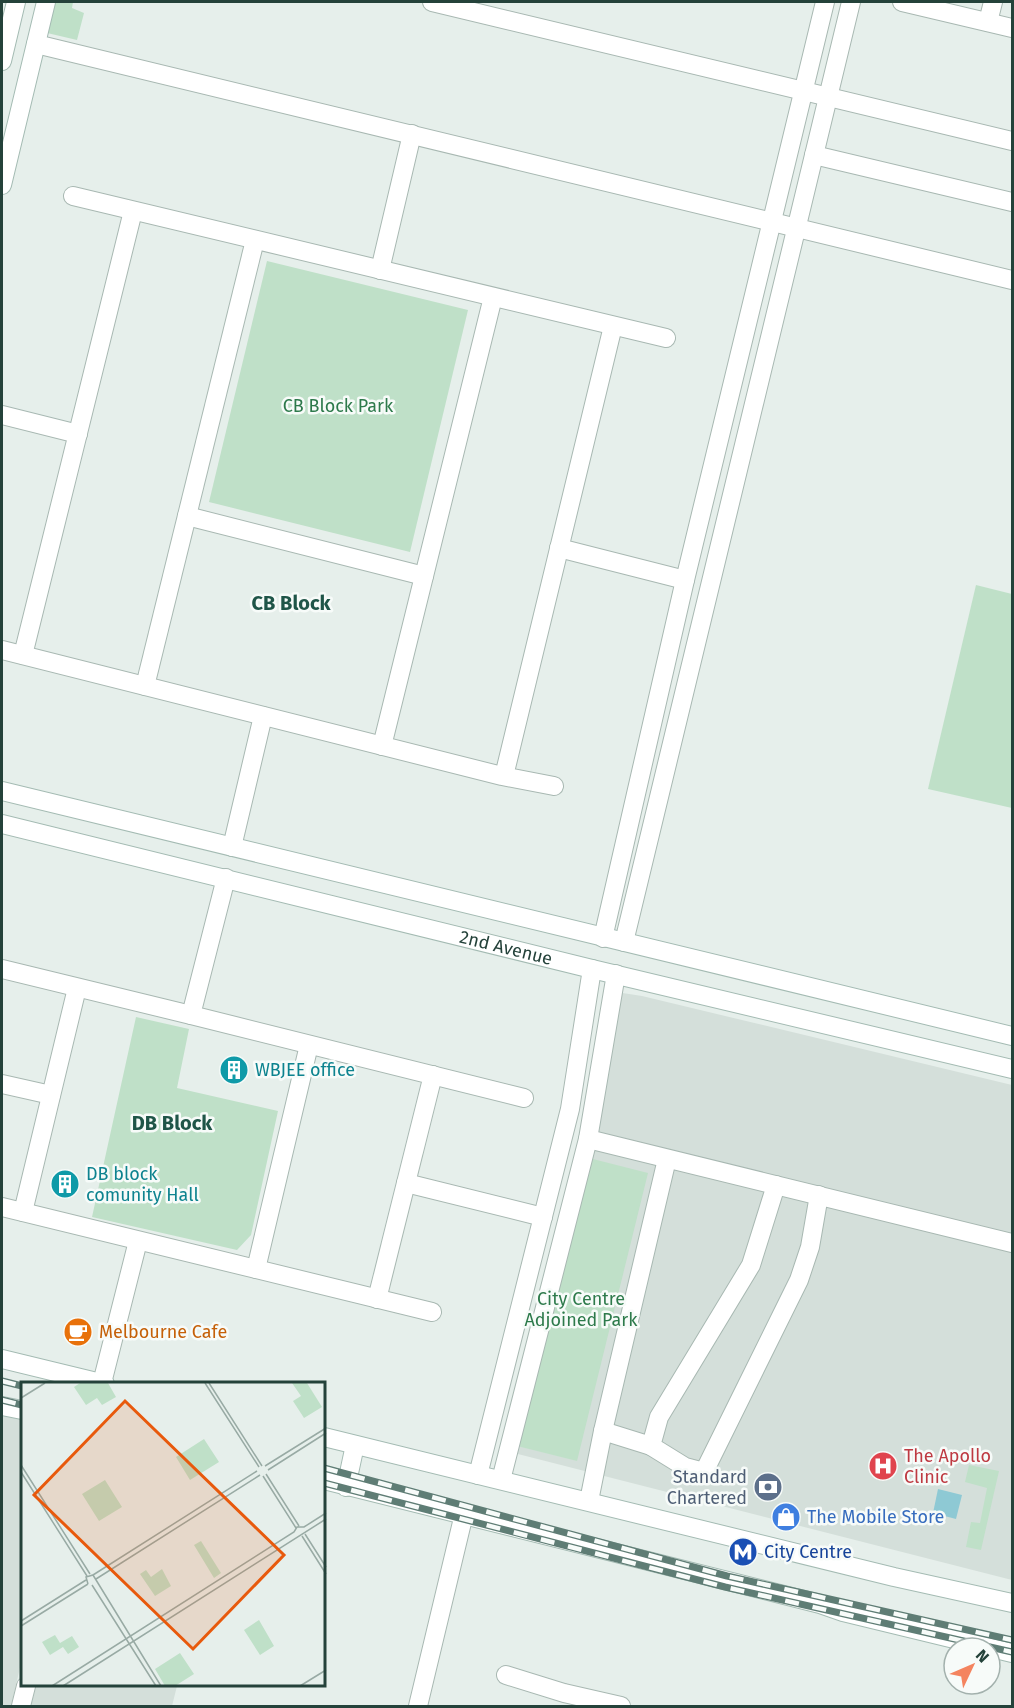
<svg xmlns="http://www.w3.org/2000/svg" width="1014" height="1708" viewBox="0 0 1014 1708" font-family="'Fira Sans',sans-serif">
  <rect width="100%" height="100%" fill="#e6efeb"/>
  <g fill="#d4dfda">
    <polygon points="616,992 642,996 1012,1085 1012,1580 514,1453"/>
    <polygon points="2,1412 22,1417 22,1659 11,1706 2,1706"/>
    <polygon points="36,1686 177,1686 172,1706 31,1706"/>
  </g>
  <g fill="#bfe0c8">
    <polygon points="51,2 73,2 72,8 84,13 77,40 43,32"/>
    <polygon points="267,261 468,310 410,552 209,502"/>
    <polygon points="976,585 1012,594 1012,808 928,789"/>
    <polygon points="136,1017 189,1029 177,1088 278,1111 251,1235 237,1250 92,1217"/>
    <polygon points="585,1157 648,1173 577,1461 513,1445"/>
    <polygon points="969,1465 999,1471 981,1550 966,1547 971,1522 980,1523 987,1488 965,1482"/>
  </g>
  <polygon fill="#8ec9d4" points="938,1489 962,1495 956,1519 933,1513"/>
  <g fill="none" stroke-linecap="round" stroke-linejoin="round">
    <g stroke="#a8b8b2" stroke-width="20">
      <g id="street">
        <polyline points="432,2 1012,141"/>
        <polyline points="902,2 1012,28"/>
        <polyline points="988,22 993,2"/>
        <polyline points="36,44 1012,280"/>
        <polyline points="814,155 1012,202"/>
        <polyline points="73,196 666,338"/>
        <polyline points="380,270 412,134"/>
        <polyline points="2,415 78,434"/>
        <polyline points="187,516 424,576"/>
        <polyline points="559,548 685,580"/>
        <polyline points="2,650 502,776 554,786"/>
        <polyline points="23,655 133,211"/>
        <polyline points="145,686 255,240"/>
        <polyline points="382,746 493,297"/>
        <polyline points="504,776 613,326"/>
        <polyline points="232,847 263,716"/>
        <polyline points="603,938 685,580 825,2"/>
        <polyline points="624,942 851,2"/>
        <polyline points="2,969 191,1015 524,1098"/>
        <polyline points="191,1015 226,878"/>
        <polyline points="2,1084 51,1095"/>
        <polyline points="588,1139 1012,1243"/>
        <polyline points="406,1183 543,1217"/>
        <polyline points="776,1185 751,1265 659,1417 651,1446 685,1467 704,1472 799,1280 810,1247 819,1195"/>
        <polyline points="2,1207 432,1312"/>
        <polyline points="23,1212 77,988"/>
        <polyline points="256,1269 309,1045"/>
        <polyline points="377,1299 433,1075"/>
        <polyline points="102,1383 138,1241"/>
        <polyline points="603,1431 651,1446"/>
        <polyline points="478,1475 570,1109 592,969"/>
        <polyline points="501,1480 588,1139 616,974"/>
        <polyline points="589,1501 603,1431 667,1159"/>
        <polyline points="506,1675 564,1693 621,1706"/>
        <polyline points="21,1706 26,1686"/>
        <polyline points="418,1706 464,1514"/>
      </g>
    </g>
    <g stroke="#a4bbb3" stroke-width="20">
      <g id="secondary">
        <polyline points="2,61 16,2"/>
        <polyline points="2,185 46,2"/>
        <polyline points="2,791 1012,1036"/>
        <path id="s1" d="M2,824l590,145 420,100"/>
        <polyline points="2,1359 105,1384"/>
        <polyline points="2,1406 22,1410"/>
        <polyline points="324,1437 894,1577 1012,1603"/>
        <polyline points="324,1480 820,1604 843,1612 1012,1653"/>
        <polyline points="346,1487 355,1445"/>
      </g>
    </g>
    <use href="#street" stroke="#fff" stroke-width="18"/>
    <use href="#secondary" stroke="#fff" stroke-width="18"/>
    <g stroke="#5f7d75" stroke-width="7">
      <g id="rail">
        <polyline points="2,1381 22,1386"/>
        <polyline points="2,1400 22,1405"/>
        <polyline points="324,1468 727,1576 1012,1640"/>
        <polyline points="324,1483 725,1587 1012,1652"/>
      </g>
    </g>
    <use href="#rail" stroke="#f7fbf9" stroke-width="4.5" stroke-dasharray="14" stroke-linecap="butt"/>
  </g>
  <defs>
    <g id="building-disc" transform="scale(1.5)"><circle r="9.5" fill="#0f9aa8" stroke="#f7fbf9"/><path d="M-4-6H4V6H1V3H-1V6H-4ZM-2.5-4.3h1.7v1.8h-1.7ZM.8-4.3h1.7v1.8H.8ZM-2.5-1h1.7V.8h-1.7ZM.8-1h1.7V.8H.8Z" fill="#fff"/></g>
    <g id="cafe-disc" transform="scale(1.5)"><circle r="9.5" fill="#e8710a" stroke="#f7fbf9"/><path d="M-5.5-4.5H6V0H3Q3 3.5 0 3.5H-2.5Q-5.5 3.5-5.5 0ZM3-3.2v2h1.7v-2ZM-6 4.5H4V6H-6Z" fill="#fff"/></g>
    <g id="hospital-disc" transform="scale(1.5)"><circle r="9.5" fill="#e0444e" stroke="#f7fbf9"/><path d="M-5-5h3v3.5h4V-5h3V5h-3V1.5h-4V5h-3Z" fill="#fff"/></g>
    <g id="bank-disc" transform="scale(1.5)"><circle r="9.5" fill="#5c6f8a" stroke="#f7fbf9"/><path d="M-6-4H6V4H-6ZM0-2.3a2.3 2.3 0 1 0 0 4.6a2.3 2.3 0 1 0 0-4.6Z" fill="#fff"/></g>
    <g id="shop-disc" transform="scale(1.5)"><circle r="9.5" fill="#3f7fe0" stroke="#f7fbf9"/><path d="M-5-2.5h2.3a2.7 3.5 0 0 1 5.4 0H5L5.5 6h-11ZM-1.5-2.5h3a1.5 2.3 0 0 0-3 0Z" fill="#fff"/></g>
    <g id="metro-disc" transform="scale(1.5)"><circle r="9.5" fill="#1a4fb4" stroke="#f7fbf9"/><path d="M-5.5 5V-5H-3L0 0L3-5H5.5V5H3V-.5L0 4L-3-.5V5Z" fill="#fff"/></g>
  </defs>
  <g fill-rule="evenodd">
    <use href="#building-disc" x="234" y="1070"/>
    <use href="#building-disc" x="65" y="1184"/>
    <use href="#cafe-disc" x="78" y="1332"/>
    <use href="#hospital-disc" x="883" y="1466"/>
    <use href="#bank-disc" x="768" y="1487"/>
    <use href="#shop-disc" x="786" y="1517"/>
    <use href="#metro-disc" x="743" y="1552"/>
  </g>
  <g text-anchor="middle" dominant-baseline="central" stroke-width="5" stroke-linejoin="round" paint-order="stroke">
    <g font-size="18" fill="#2d7a4b" stroke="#f7fbf9">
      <text x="338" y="406">CB Block Park</text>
      <text x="581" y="1299">City Centre<tspan x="581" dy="21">Adjoined Park</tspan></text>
    </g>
    <g font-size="18" fill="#24423a" stroke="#f7fbf9">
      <text stroke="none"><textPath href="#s1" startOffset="519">2nd Avenue</textPath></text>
    </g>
    <g font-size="18" fill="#0d838f" stroke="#f7fbf9" text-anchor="start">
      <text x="255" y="1070">WBJEE office</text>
      <text x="86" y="1174">DB block<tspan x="86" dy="21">comunity Hall</tspan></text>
    </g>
    <g font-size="18" fill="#c56008" stroke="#f7fbf9" text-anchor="start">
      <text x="99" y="1332">Melbourne Cafe</text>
    </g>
    <g font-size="18" fill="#be3a42" stroke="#f7fbf9" text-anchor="start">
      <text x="904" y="1456">The Apollo<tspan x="904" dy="21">Clinic</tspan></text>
    </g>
    <g font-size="18" fill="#4e5e75" stroke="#f7fbf9" text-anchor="end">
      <text x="747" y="1477">Standard<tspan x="747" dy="21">Chartered</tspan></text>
    </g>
    <g font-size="18" fill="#366cbe" stroke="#f7fbf9" text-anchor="start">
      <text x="807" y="1517">The Mobile Store</text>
    </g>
    <g font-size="18" fill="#164399" stroke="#f7fbf9" text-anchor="start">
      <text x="764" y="1552">City Centre</text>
    </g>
    <g font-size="20" font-weight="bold" fill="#1f5548" stroke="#f7fbf9">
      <text x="291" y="603">CB Block</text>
      <text x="172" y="1123">DB Block</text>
    </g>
  </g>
  <g transform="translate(21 1382)">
    <rect width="304" height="304" fill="#e6efeb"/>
    <path d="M59,1h28l8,14 -14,8 -5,-7 -11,7 -12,-18zM271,1h15l15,24 -18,11 -11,-17 8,-5zM183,57l15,23 -29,18 -14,-23zM84,98l17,27 -23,14 -17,-27zM180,159l20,32 -7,5 -20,-33zM141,187l9,17 -16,10 -15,-22 6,-4 5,7zM238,238l15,26 -14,9 -16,-25zM34,253l5,8 12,-7 7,11 -11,7 -5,-7 -13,8 -8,-13zM159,271l14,21 -19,12h-10l-10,-17z" fill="#bfe0c8"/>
    <path fill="none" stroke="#98aaa4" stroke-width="1.5" d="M184,1l54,84M188,1l53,83M0,16l24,-15M0,83l69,109M244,84l61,-38M247,88l58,-37M0,90l66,104M245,92l33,52M242,94l33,52M284,152l21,33M281,154l24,38M72,193l164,-104M75,197l164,-104M67,202l-2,-7 7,-2 68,111M71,203l64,101M0,239l65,-41M0,244l67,-42M31,304l242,-154 3,-5h7l22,-14M42,304l263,-167M279,304l26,-16"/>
    <path fill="#e8590c" fill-opacity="0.15" stroke="#e8590c" stroke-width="3" d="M104,19l159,154 -91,94 -159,-154z"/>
    <rect width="304" height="304" fill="none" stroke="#24423a" stroke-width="3"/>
  </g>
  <rect width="1014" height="1708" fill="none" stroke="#24423a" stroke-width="6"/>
  <g transform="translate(972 1666) rotate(46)"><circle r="28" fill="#f7fbf9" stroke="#a3b1ad" stroke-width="1.5"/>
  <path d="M0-4.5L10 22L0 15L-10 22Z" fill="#f4845f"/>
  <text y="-9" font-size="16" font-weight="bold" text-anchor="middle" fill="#24423a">N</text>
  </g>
</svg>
